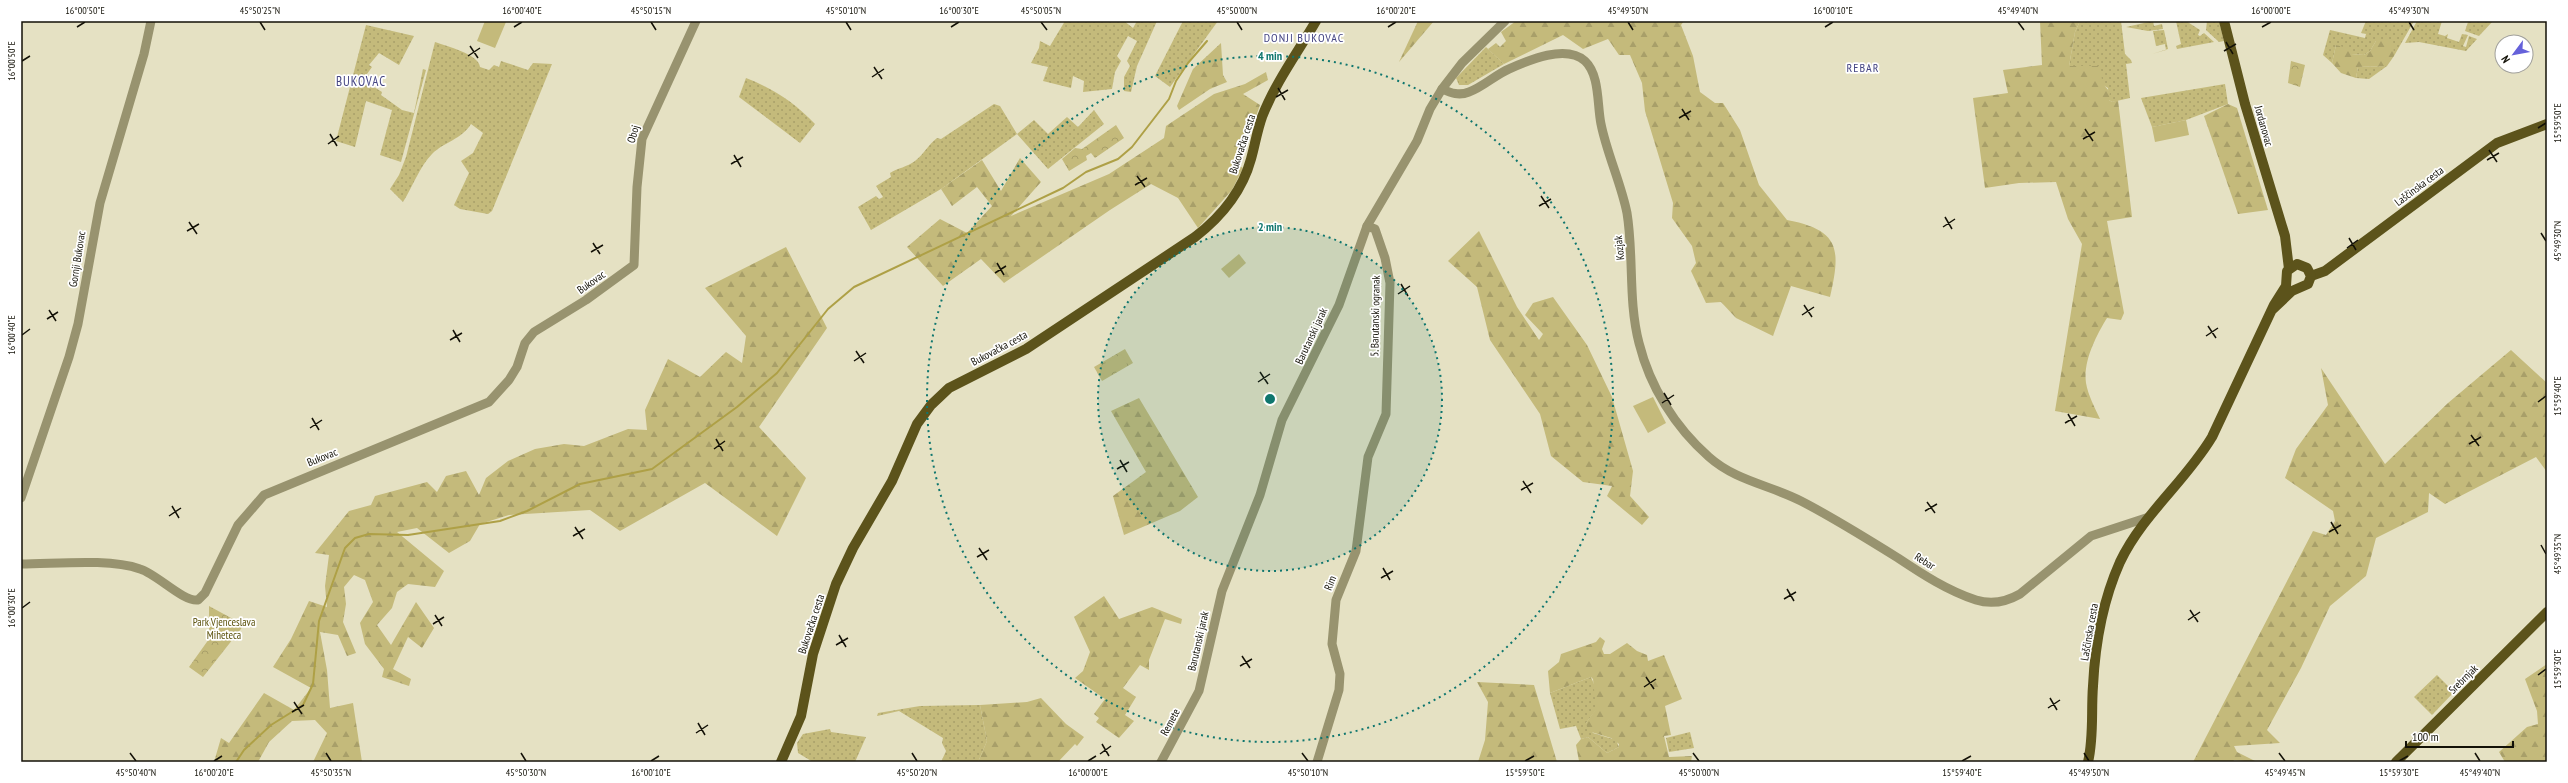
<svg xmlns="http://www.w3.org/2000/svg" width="2568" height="783" viewBox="0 0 2568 783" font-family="'PT Sans Narrow',sans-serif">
  <defs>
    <pattern id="grass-dots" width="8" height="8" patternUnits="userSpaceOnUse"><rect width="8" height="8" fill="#c4ba7b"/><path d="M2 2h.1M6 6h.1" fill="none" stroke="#a89f69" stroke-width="1.8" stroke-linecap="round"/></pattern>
    <pattern id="forest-firs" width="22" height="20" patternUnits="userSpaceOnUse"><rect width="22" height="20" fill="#c4ba7b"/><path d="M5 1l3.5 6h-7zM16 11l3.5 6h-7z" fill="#a89f69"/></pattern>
    <pattern id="park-crowns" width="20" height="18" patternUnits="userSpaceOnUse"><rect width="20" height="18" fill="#c4ba7b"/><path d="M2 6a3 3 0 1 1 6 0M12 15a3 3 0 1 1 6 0" fill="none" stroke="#a89f69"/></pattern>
  </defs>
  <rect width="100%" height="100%" fill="#e5e1c3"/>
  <g fill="url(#grass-dots)">
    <polygon points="1065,21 1124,21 1133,28 1137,21 1157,21 1137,66 1131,92 1124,91 1124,77 1130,66 1127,61 1137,41 1128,36 1117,56 1121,61 1115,72 1112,89 1083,92 1084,81 1073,76 1071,88 1043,81 1048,67 1031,63 1039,48 1040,41 1050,46"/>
    <polygon points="1183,21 1218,21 1170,87 1155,76"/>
    <polygon points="2080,21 2121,21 2125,54 2131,60 2132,63 2126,64 2130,98 2112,102 2109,100 2108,88 2069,66 2075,32"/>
    <polygon points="2153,21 2154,26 2162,24 2163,29 2148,31 2126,27"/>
    <polygon points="2176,21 2186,21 2200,30 2198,35 2200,36 2204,33 2214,42 2177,49 2176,46 2181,44"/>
    <polygon points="2207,21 2219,21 2224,41 2219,42 2206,30"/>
    <polygon points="2366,21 2414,21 2394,56 2389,42 2376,41 2370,51 2364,55 2351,54 2336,45 2332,63 2323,55 2330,30 2365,38 2366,34 2361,33"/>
    <polygon points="2417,21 2444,21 2442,21 2438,34 2445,36 2448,34 2447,38 2459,42 2462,34 2468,35 2463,46 2466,47 2469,36 2477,39 2466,51 2419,42 2405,43"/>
    <polygon points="2466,21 2493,21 2479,36 2465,31 2468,22"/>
    <polygon points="366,25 414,36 399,65 379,53 369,65 372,67 367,74 373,78 369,84 382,92 381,95 402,110 414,113 423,69 426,70 401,162 380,155 392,110 366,101 355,147 336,141"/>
    <polygon points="2164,30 2168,49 2152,54 2166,50 2165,44 2156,46 2153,31"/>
    <path d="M435,42c11,4 44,12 45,25l9,3 5,-5 5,2 2,-6 27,9 5,-7 19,1 -60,147 -4,3 -28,-5 -6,-4 15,-32 -8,-12 12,-8 10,-20 -12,-9c-9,15 -27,18 -39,30 -12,12 -20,34 -29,48l-13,-13 9,-14 7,-18z"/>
    <polygon points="1486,47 1504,64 1468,85 1459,85 1456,78"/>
    <polygon points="2387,66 2369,79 2356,78 2358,67"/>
    <path d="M746,78c28,11 48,24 69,46l-15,19 -61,-46z"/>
    <polygon points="2225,84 2228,104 2186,120 2152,127 2141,98"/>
    <path d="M994,104l6,2 17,28 17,-14 14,14 19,-17 11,10 16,-17 10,14 -56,45 -31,-35 -76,55 -70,41 -13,-23 18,-11 3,3 4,-2 -7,-11 15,-9 -1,-4c8,-5 17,-6 25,-12 9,-7 13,-16 22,-23l4,1z"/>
    <polygon points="2437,675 2454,692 2432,715 2414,697"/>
    <polygon points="1591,677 1596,689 1596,710 1586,723 1593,733 1616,740 1619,747 1607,753 1588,737 1581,739 1576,726 1560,729 1550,693"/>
    <polygon points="980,705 987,741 978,762 941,762 946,751 942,743 943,738 899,711 877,716 878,713 920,706"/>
    <polygon points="830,729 831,732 866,737 855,762 813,762 798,753 797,743 803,734"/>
    <polygon points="1690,732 1694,748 1669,752 1666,738"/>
  </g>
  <g fill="url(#forest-firs)">
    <polygon points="1418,21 1434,21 1399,62"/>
    <path d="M1516,21h168l-3,4 12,31 7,36 15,11h8l17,27 19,55 28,35c53,10 54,29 43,77l-39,-11 -18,50 -37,-18 -15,-16 -15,1 -15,-32 5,-8 -4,-17 -20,-28 1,-15 -28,-92 -3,-28 -12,-28h-11l-11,-16 -25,10 -20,-14 -59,29 -16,-15 8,-6 4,4 6,-6 -5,-9z"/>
    <path d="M2040,21h40l-5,11 -6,34h30l4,18 7,8 -1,8 3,2 6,-2 14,117 -25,4 17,92 -3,7 -14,-2c-11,18 -24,43 -21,65 2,12 9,25 14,36l-45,-8 27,-167 -14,-25 -12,-37 -37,1 -34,5 -12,-90 35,-5 -5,-23 39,-5z"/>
    <polygon points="2376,41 2393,41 2394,56 2387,66 2358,67 2356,78 2341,73 2332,63 2336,45 2347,48 2351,54 2364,55 2370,51"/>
    <polygon points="1221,43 1223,75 1227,82 1210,89 1179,110 1177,106 1193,69"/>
    <polygon points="1266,72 1268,80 1243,94 1260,105 1251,130 1243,136 1237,164 1243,168 1232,190 1198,228 1178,198 1151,184 1110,210 1004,283 981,259 943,286 907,247 940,219 967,233 992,206 977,187 952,206 941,189 982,160 1001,191 1020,158 1041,182 1011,216 1109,174 1164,138 1166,126 1214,94 1245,84"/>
    <polygon points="2228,104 2237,108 2268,210 2238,214 2204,116"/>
    <polygon points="1479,231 1517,307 1539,340 1543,334 1525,315 1533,303 1553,297 1587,345 1612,397 1633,471 1630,496 1649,517 1642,525 1607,496 1612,486 1583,482 1551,456 1540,414 1490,340 1477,287 1448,261"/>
    <polygon points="786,247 827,328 759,427 806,478 777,536 705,483 620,531 590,510 509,515 480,524 470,541 449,553 417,528 397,532 444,571 435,587 408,584 397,592 392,608 377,625 391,645 416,602 434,628 422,648 408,637 393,669 411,679 409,686 382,677 384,669 365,644 360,623 373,602 365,580 354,575 344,587 346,604 343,622 356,653 347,656 338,635 320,632 327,670 330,708 353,703 362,762 313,762 327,733 315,720 292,721 269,742 258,762 214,762 221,738 229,743 264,693 294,710 311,688 273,667 291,639 309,601 327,607 325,586 329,555 315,553 349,511 371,505 375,496 427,482 437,492 446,476 466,471 479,495 486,478 508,461 535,449 564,444 584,446 628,429 647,430 645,410 668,359 700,377 726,352 742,363 746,336 705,288"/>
    <polygon points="2511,350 2547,383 2547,472 2536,457 2445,504 2429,493 2428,512 2376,538 2366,576 2330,606 2301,668 2267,730 2280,743 2234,746 2237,752 2257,762 2234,760 2233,762 2193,762 2313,531 2326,535 2335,521 2333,511 2285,478 2296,449 2328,405 2321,368 2385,464 2448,403"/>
    <polygon points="1139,398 1198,497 1180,511 1124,535 1113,496 1146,472 1111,411"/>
    <polygon points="1104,596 1119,619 1152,607 1182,619 1181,624 1165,619 1149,660 1149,670 1140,665 1123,688 1136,697 1125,715 1134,721 1119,738 1096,722 1099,718 1094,714 1105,699 1075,678 1083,671 1090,652 1074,617"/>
    <polygon points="1600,637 1605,641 1602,649 1604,654 1610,654 1627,643 1637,651 1647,655 1648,661 1664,655 1682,699 1665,706 1671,735 1664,736 1669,757 1692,756 1691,762 1575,762 1579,761 1576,745 1581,739 1588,737 1607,753 1619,747 1619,744 1611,738 1588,731 1586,723 1596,709 1593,679 1591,677 1550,693 1548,671 1559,662 1561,654 1596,642"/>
    <polygon points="2547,664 2547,762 2505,762 2499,752 2527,727 2538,724 2537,711 2525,679"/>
    <polygon points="1477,682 1534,685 1557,762 1478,762 1485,740 1488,702"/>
    <polygon points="1041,698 1066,724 1084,737 1077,746 1075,744 1058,762 978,762 987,741 980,705 1027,702"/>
  </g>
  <g fill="url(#park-crowns)">
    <polygon points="2291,61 2305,65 2300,87 2288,83"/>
    <polygon points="1116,125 1124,138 1095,158 1091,153 1086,156 1087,160 1069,171 1062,159 1075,148 1082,149"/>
    <polygon points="1125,349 1133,363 1102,381 1094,367"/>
    <polygon points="209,606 244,625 203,677 189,667 209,639"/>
  </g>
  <g fill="#c4ba7b">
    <polygon points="485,21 506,22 495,48 477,41"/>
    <polygon points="2186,120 2189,135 2155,142 2152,127"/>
    <polygon points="1239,254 1246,263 1229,278 1221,269"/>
    <polygon points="1121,354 1127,364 1105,377 1099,367"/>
    <polygon points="1653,397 1666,423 1648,433 1633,406"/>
  </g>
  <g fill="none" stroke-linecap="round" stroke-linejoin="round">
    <polyline stroke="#aea046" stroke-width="2" points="236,762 244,750 271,725 303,705 313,684 319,621 345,548 355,538 369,534 408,535 500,521 527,511 580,484 652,469 737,407 777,373 828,309 854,287 1063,188 1086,172 1118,159 1132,147 1169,99 1176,81 1188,63 1207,41"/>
    <g stroke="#98936f" stroke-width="9">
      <path d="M1442,89c9,4 17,7 27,3 14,-5 26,-17 40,-23 20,-9 57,-25 76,-8 15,14 12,44 16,63 6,30 20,59 26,89 7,43 1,88 12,130 11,44 36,84 70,114 27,24 61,28 92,44 33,17 65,37 97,57 24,16 50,33 78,42 16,5 30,2 44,-6l71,-58 58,-19"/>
      <polyline points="21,498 69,357 78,324 100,203 144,54 151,21"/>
      <path d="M21,564c34,0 88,-6 119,5 17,5 43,33 58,31l7,-7 33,-68 26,-30 225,-93 20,-22 8,-13 8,-24 9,-11 52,-32 48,-35 3,-78 5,-48 54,-118"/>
      <polyline points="1161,762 1199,691 1222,591 1260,495 1282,420 1339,305 1367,226 1417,141 1430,109 1442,89 1462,63 1505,21"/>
      <polyline points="1317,762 1339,690 1340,674 1332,644 1336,600 1356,551 1368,457 1386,414 1390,283 1385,258 1375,229 1367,226"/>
    </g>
    <g stroke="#5c531b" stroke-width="10">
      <polyline points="2224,21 2245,104 2285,236 2289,269"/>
      <polyline points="2311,276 2325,271 2497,143 2547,124"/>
      <path d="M781,762l20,-46 12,-62 23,-70 17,-36 39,-67 25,-57 14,-19 18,-17 77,-39 169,-112c26,-20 47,-45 56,-78 4,-14 6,-28 11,-42 13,-34 36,-65 54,-96"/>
      <path d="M2088,762c6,-25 3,-51 5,-76 2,-41 10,-86 27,-124 23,-48 65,-80 92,-125l62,-132 12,-19 1,-15 10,-7 10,4 4,8 -3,8 -16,7 -21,20"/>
      <polyline points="2396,762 2547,612"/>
    </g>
  </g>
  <path fill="none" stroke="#131107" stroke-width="1.5" d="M260,22l5,8M651,22l5,8M846,22l5,8M1041,22l6,8M1237,22l5,8M1628,22l5,8M2018,22l6,8M2409,22l5,8M77,27l8,-5M514,27l8,-5M951,27l8,-5M1388,27l8,-5M1825,27l8,-5M2262,27l9,-5M2226,42l7,12M470,46l8,12M2224,51l12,-7M468,56l12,-8M22,61l8,-5M874,67l8,12M872,77l12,-8M1278,88l7,12M1276,97l12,-7M1682,109l7,11M1679,118l12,-7M2538,128l8,-5M2085,129l8,12M330,134l7,12M2083,139l12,-7M328,144l11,-8M2489,150l8,12M734,155l7,12M2487,160l12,-7M731,164l12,-7M1137,176l8,11M1135,185l12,-7M1541,196l8,12M1539,206l12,-7M1945,217l7,12M189,222l8,12M1943,227l12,-8M187,231l12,-7M2541,233l5,8M2349,238l7,12M593,243l7,11M2347,248l11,-8M591,252l12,-7M997,263l7,12M995,273l11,-7M1401,284l7,12M1398,294l12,-8M1804,305l8,12M49,310l7,11M1802,315l12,-8M47,319l11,-7M2208,326l8,12M453,330l7,12M22,335l8,-6M2206,336l12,-8M450,340l12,-7M856,351l8,12M854,361l12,-8M1260,372l8,12M1258,382l12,-8M1664,393l7,12M2538,402l8,-6M1662,403l12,-8M2068,414l7,12M312,418l7,12M2065,423l12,-7M310,428l12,-8M2471,435l8,11M716,439l7,12M2469,444l12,-7M714,449l11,-8M1120,460l7,12M1117,469l12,-7M1523,481l8,12M1521,490l12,-7M1927,502l8,11M172,506l7,12M1925,511l12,-7M169,516l12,-8M2331,522l7,12M575,527l8,12M2329,532l12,-7M573,536l12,-7M2541,545l5,9M979,548l8,12M977,557l12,-7M1383,568l7,12M1381,578l12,-7M1787,589l7,12M1784,599l12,-7M22,608l8,-6M2190,610l8,12M435,615l7,11M2188,620l12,-8M433,624l11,-7M839,635l7,12M836,645l12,-7M1242,656l8,12M1240,666l12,-7M2538,675l8,-6M1646,677l8,12M1644,687l12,-8M2050,698l7,12M294,702l8,12M2048,708l12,-8M292,712l12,-7M698,723l7,12M696,733l12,-8M1102,744l7,12M130,753l6,8M326,753l5,8M521,753l5,8M912,753l5,8M1302,753l6,8M1693,753l6,8M2084,753l5,8M2279,753l6,8M2475,753l5,8M1100,754l11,-8M214,761l8,-5M651,761l8,-5M1088,761l8,-5M1525,761l9,-5M1962,761l9,-5M2399,761l9,-5"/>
  <circle cx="1270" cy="399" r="172" fill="#0f766e" fill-opacity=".12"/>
  <g fill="none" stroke="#0f766e" stroke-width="2" stroke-dasharray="2 4">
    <circle cx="1270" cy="399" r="172"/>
    <circle cx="1270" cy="399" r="343"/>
  </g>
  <g text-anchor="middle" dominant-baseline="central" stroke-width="3.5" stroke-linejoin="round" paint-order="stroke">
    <g font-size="11" fill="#131107" stroke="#fff">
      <text transform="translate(2264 126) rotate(74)">Jordanovac</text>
      <text transform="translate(633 134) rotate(-74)">Oboj</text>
      <text transform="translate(1242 144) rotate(-72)">Bukovačka cesta</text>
      <text transform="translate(2419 186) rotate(-37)">Laščinska cesta</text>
      <text transform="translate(1619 248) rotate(-96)">Kozjak</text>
      <text transform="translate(77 259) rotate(-81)">Gornji Bukovac</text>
      <text transform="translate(591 282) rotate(-35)">Bukovac</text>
      <text transform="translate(1375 316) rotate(-89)">5. Barutanski ogranak</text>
      <text transform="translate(1311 336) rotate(-65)">Barutanski jarak</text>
      <text transform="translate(999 348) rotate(-28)">Bukovačka cesta</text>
      <text transform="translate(322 457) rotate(-22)">Bukovac</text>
      <text transform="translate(1925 561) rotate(32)">Rebar</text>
      <text transform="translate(1330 583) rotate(-68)">Rim</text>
      <text transform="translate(811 624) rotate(-72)">Bukovačka cesta</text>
      <text transform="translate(2089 632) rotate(-80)">Laščinska cesta</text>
      <text transform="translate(1198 641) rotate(-77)">Barutanski jarak</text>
      <text transform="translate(2463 679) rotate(-45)">Srebrnjak</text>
      <text transform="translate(1170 722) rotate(-62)">Remete</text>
    </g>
    <g font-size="11" fill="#5b510b" stroke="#fff">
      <text x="224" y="622">Park Vjenceslava<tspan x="224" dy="13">Miheteca</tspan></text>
    </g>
    <g font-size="12" letter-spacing="1" fill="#454583" stroke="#fff">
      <text x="1304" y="37">DONJI BUKOVAC</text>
      <text x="1863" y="67">REBAR</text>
    </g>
    <g font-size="13" letter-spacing="1" fill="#454583" stroke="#fff">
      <text x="361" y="81">BUKOVAC</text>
    </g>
  </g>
  <circle cx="1270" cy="399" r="6" fill="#0f766e" stroke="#fff" stroke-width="2"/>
  <g font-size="12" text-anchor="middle" font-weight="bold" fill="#0f766e" stroke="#fff" stroke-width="3.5" stroke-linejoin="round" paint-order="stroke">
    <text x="1270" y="60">4 min</text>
    <text x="1270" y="231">2 min</text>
  </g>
  <rect width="2568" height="783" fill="none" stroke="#ffffff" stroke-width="44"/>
  <g transform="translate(2514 54) rotate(238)"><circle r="19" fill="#ffffff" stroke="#a1a09c"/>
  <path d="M0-3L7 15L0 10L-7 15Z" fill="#6561da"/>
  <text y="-6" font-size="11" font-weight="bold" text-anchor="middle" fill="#131107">N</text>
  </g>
  <path d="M2406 741v6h107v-6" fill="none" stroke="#131107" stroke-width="2"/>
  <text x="2412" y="741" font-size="12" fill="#131107" stroke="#ffffff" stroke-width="3" paint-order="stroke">100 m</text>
  <rect x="22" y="22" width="2524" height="739" fill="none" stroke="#131107" stroke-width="1.5"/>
  <g font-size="10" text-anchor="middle" fill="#131107">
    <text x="85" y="14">16°00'50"E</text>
    <text x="260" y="14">45°50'25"N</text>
    <text x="522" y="14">16°00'40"E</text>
    <text x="651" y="14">45°50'15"N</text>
    <text x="846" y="14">45°50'10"N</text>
    <text x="959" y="14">16°00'30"E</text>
    <text x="1041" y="14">45°50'05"N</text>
    <text x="1237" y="14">45°50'00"N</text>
    <text x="1396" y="14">16°00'20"E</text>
    <text x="1628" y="14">45°49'50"N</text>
    <text x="1833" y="14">16°00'10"E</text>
    <text x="2018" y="14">45°49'40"N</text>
    <text x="2271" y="14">16°00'00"E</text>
    <text x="2409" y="14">45°49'30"N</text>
    <text transform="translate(11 61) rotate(-90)" y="4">16°00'50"E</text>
    <text transform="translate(2557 123) rotate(-90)" y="4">15°59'50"E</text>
    <text transform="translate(2557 241) rotate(-90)" y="4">45°49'30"N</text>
    <text transform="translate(11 335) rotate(-90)" y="4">16°00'40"E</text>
    <text transform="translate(2557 396) rotate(-90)" y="4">15°59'40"E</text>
    <text transform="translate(2557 554) rotate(-90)" y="4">45°49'35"N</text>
    <text transform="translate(11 608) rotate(-90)" y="4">16°00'30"E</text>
    <text transform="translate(2557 669) rotate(-90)" y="4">15°59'30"E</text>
    <text x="136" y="776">45°50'40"N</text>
    <text x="214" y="776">16°00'20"E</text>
    <text x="331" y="776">45°50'35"N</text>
    <text x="526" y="776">45°50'30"N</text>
    <text x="651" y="776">16°00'10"E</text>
    <text x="917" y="776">45°50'20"N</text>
    <text x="1088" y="776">16°00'00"E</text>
    <text x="1308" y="776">45°50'10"N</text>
    <text x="1525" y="776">15°59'50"E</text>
    <text x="1699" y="776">45°50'00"N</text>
    <text x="1962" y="776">15°59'40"E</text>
    <text x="2089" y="776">45°49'50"N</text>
    <text x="2285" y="776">45°49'45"N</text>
    <text x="2399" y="776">15°59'30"E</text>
    <text x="2480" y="776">45°49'40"N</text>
  </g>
</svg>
